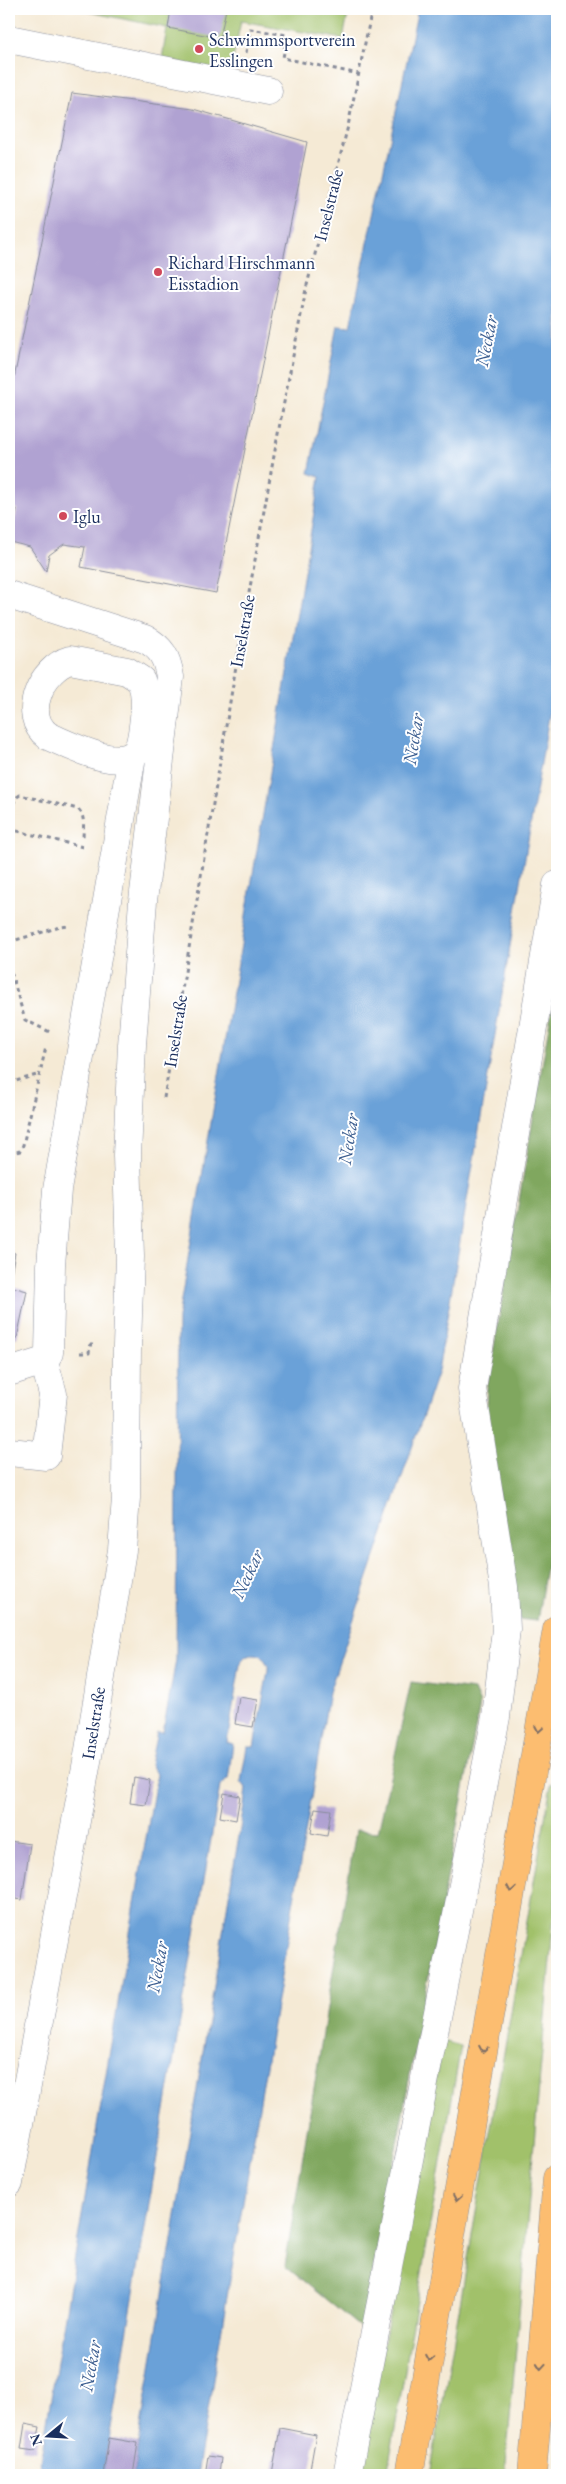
<svg xmlns="http://www.w3.org/2000/svg" width="566" height="2484" viewBox="0 0 566 2484" font-family="'EB Garamond',serif">
  <rect width="100%" height="100%" fill="#fff"/>
  <filter id="ink" filterUnits="userSpaceOnUse"><feTurbulence type="fractalNoise" baseFrequency=".02" numOctaves="2"/><feDisplacementMap in="SourceGraphic" scale="10" xChannelSelector="R" yChannelSelector="G"/><feConvolveMatrix kernelMatrix="1 2 1 2 8 2 1 2 1" color-interpolation-filters="sRGB"/></filter>
  <filter id="wash" filterUnits="userSpaceOnUse"><feTurbulence type="fractalNoise" baseFrequency=".0096" numOctaves="4" result="noise"/><feDisplacementMap in="SourceGraphic" scale="20" xChannelSelector="R" yChannelSelector="G"/><feGaussianBlur stdDeviation="1.12" result="paint"/><feColorMatrix in="noise" values="0 0 0 0 0 0 0 0 0 0 0 0 0 0 0 0 0 1.4 0 .05"/><feComposite in="paint" operator="in"/></filter>
  <g filter="url(#wash)">
    <rect width="100%" height="100%" fill="#f5ead5"/>
    <g fill="#a1c16a" stroke="#5e7864">
      <polygon points="75,9 349,9 343,39 241,21 230,73 162,59 167,28"/>
      <polygon points="551,1784 556,1784 557,1880 505,2475 430,2475"/>
      <polygon points="443,2041 461,2046 387,2475 358,2475"/>
    </g>
    <g fill="#80a75e" stroke="#4e6b5e">
      <polygon points="557,978 557,1503 537,1621 517,1619 486,1410 487,1388"/>
      <polygon points="411,1682 474,1690 480,1704 362,2329 285,2266 356,1830 378,1832"/>
    </g>
    <path fill="#6aa1d8" stroke="#42689b" d="M418,9h139v660l-119,702 -109,321 -132,783h-64l111,-670 2,-17 -5,-7 6,-34h7l14,-76v-6l-6,-9c-11,-4 -18,-2 -22,9l-13,77 6,2 -5,35 -8,7 -117,689h-65l118,-696 1,-4 -7,-10 7,-33h6l13,-72 2,-342 142,-841 -11,-4 29,-147 12,1z"/>
    <g id="blocks">
      <g fill="#b0a2d2">
        <polygon points="171,9 226,9 220,38 168,28"/>
        <polygon points="72,93 193,109 307,142 216,593 81,567 85,547 64,544 49,555 46,571 30,547 10,542 17,509 9,507 9,403"/>
        <polygon points="9,1252 15,1253 10,1280 9,1280"/>
        <polygon points="9,1286 27,1291 17,1338 9,1337"/>
        <polygon points="239,1697 258,1700 253,1727 235,1724"/>
        <polygon points="134,1777 150,1780 146,1805 130,1803"/>
        <polygon points="224,1793 240,1796 236,1820 220,1817"/>
        <polygon points="315,1808 331,1810 327,1836 311,1833"/>
        <polygon points="9,1841 30,1844 22,1900 9,1898"/>
        <polygon points="25,2424 40,2427 35,2451 21,2449"/>
        <polygon points="280,2428 316,2435 309,2475 272,2475"/>
        <polygon points="109,2438 138,2443 133,2475 103,2475"/>
        <polygon points="208,2456 221,2458 219,2475 205,2475"/>
      </g>
    </g>
  </g>
  <g filter="url(#ink)">
    <use href="#blocks" fill-opacity="0" stroke="#888c9a" stroke-width="1"/>
    <g fill="none" stroke-linecap="round" stroke-linejoin="round">
      <g stroke="#888c9a" stroke-width="29">
        <g id="minor">
          <polyline points="9,39 268,91"/>
          <path d="M9,595l136,44c17,9 22,19 25,38l-27,224 -11,144 -5,110 3,102 -3,89 -1,152 -4,52 -34,206 -79,427"/>
          <path d="M70,660l57,11 14,9c6,17 4,30 2,46 -1,8 -2,16 -5,23 -15,25 -70,-5 -90,-13 -28,-21 -6,-68 22,-76z"/>
          <polyline points="9,1372 44,1361 49,1353 51,1265 57,1190 132,756"/>
          <polyline points="10,1452 46,1456 53,1394 44,1361"/>
          <polyline points="347,2475 496,1717 506,1629 504,1587 472,1389 557,885"/>
        </g>
      </g>
      <g stroke="#888c9a" stroke-width="29">
        <g id="highway">
          <polyline points="409,2475 557,1629"/>
          <polyline points="532,2475 557,2178"/>
        </g>
      </g>
      <g stroke="#888c9a" stroke-width="3" stroke-dasharray="4 4" stroke-linecap="butt">
        <polyline points="246,53 250,29 287,35 283,58 359,74"/>
        <path d="M9,811l8,-14 3,-2 58,14c8,7 5,20 5,30"/>
        <polyline points="9,829 83,847"/>
        <polyline points="9,942 60,927 70,926"/>
        <polyline points="9,965 25,1020 50,1032"/>
        <polyline points="9,1043 11,1050 9,1051"/>
        <polyline points="9,1083 40,1074"/>
        <polyline points="164,1098 240,642 280,423 306,289 348,126 372,9"/>
        <polyline points="9,1154 20,1151 23,1145 46,1047"/>
        <polyline points="80,1353 89,1353 90,1345 96,1345"/>
      </g>
      <use href="#minor" stroke="#fff" stroke-width="28"/>
      <use href="#highway" stroke="#fcbd6f" stroke-width="28"/>
    </g>
    <defs><path id="oneway-chevron" d="M-2-3.5L2.5 0L-2 3.5" fill="none" stroke-width="1.6" stroke-linecap="round" stroke-linejoin="round" transform="scale(1.25)"/></defs>
    <g stroke="#806f66">
      <use href="#oneway-chevron" transform="translate(539 1729) rotate(100)"/>
      <use href="#oneway-chevron" transform="translate(511 1889) rotate(100)"/>
      <use href="#oneway-chevron" transform="translate(483 2049) rotate(100)"/>
      <use href="#oneway-chevron" transform="translate(457 2198) rotate(100)"/>
      <use href="#oneway-chevron" transform="translate(429 2358) rotate(100)"/>
      <use href="#oneway-chevron" transform="translate(541 2366) rotate(95)"/>
    </g>
  </g>
  <g fill="#d1495b" stroke="#fff" stroke-width="2">
    <circle cx="199" cy="49" r="5"/>
    <circle cx="158" cy="272" r="5"/>
    <circle cx="63" cy="516" r="5"/>
  </g>
  <g text-anchor="middle" dominant-baseline="central" stroke-width="4" stroke-linejoin="round" paint-order="stroke">
    <g font-size="18" fill="#1b2f5e" stroke="#fff" text-anchor="start">
      <text x="209" y="39">Schwimmsportverein<tspan x="209" dy="21">Esslingen</tspan></text>
      <text x="168" y="262">Richard Hirschmann<tspan x="168" dy="21">Eisstadion</tspan></text>
      <text x="73" y="516">Iglu</text>
    </g>
    <g font-size="18" fill="#1b2f5e" stroke="#fff">
      <text transform="translate(328 205) rotate(-76)">Inselstraße</text>
      <text transform="translate(242 631) rotate(-80)">Inselstraße</text>
      <text transform="translate(175 1031) rotate(-81)">Inselstraße</text>
      <text transform="translate(93 1723) rotate(-81)">Inselstraße</text>
    </g>
    <g font-size="19" font-style="italic" fill="#3b5d8f" stroke="#fff">
      <text transform="translate(486 341) rotate(-79)">Neckar</text>
      <text transform="translate(413 739) rotate(-81)">Neckar</text>
      <text transform="translate(348 1139) rotate(-81)">Neckar</text>
      <text transform="translate(247 1574) rotate(-65)">Neckar</text>
      <text transform="translate(157 1967) rotate(-80)">Neckar</text>
      <text transform="translate(90 2366) rotate(-80)">Neckar</text>
    </g>
  </g>
  <rect width="566" height="2484" fill="none" stroke="#fff" stroke-width="30"/>
  <g transform="translate(48 2436) rotate(252)" stroke="#ffffff" stroke-width="4" paint-order="stroke">
  <path d="M0-4L9 19L0 12L-9 19Z" fill="#1b2f5e"/>
  <text y="-8" font-size="14" font-weight="bold" text-anchor="middle" fill="#1b2f5e">N</text>
  </g>
</svg>
